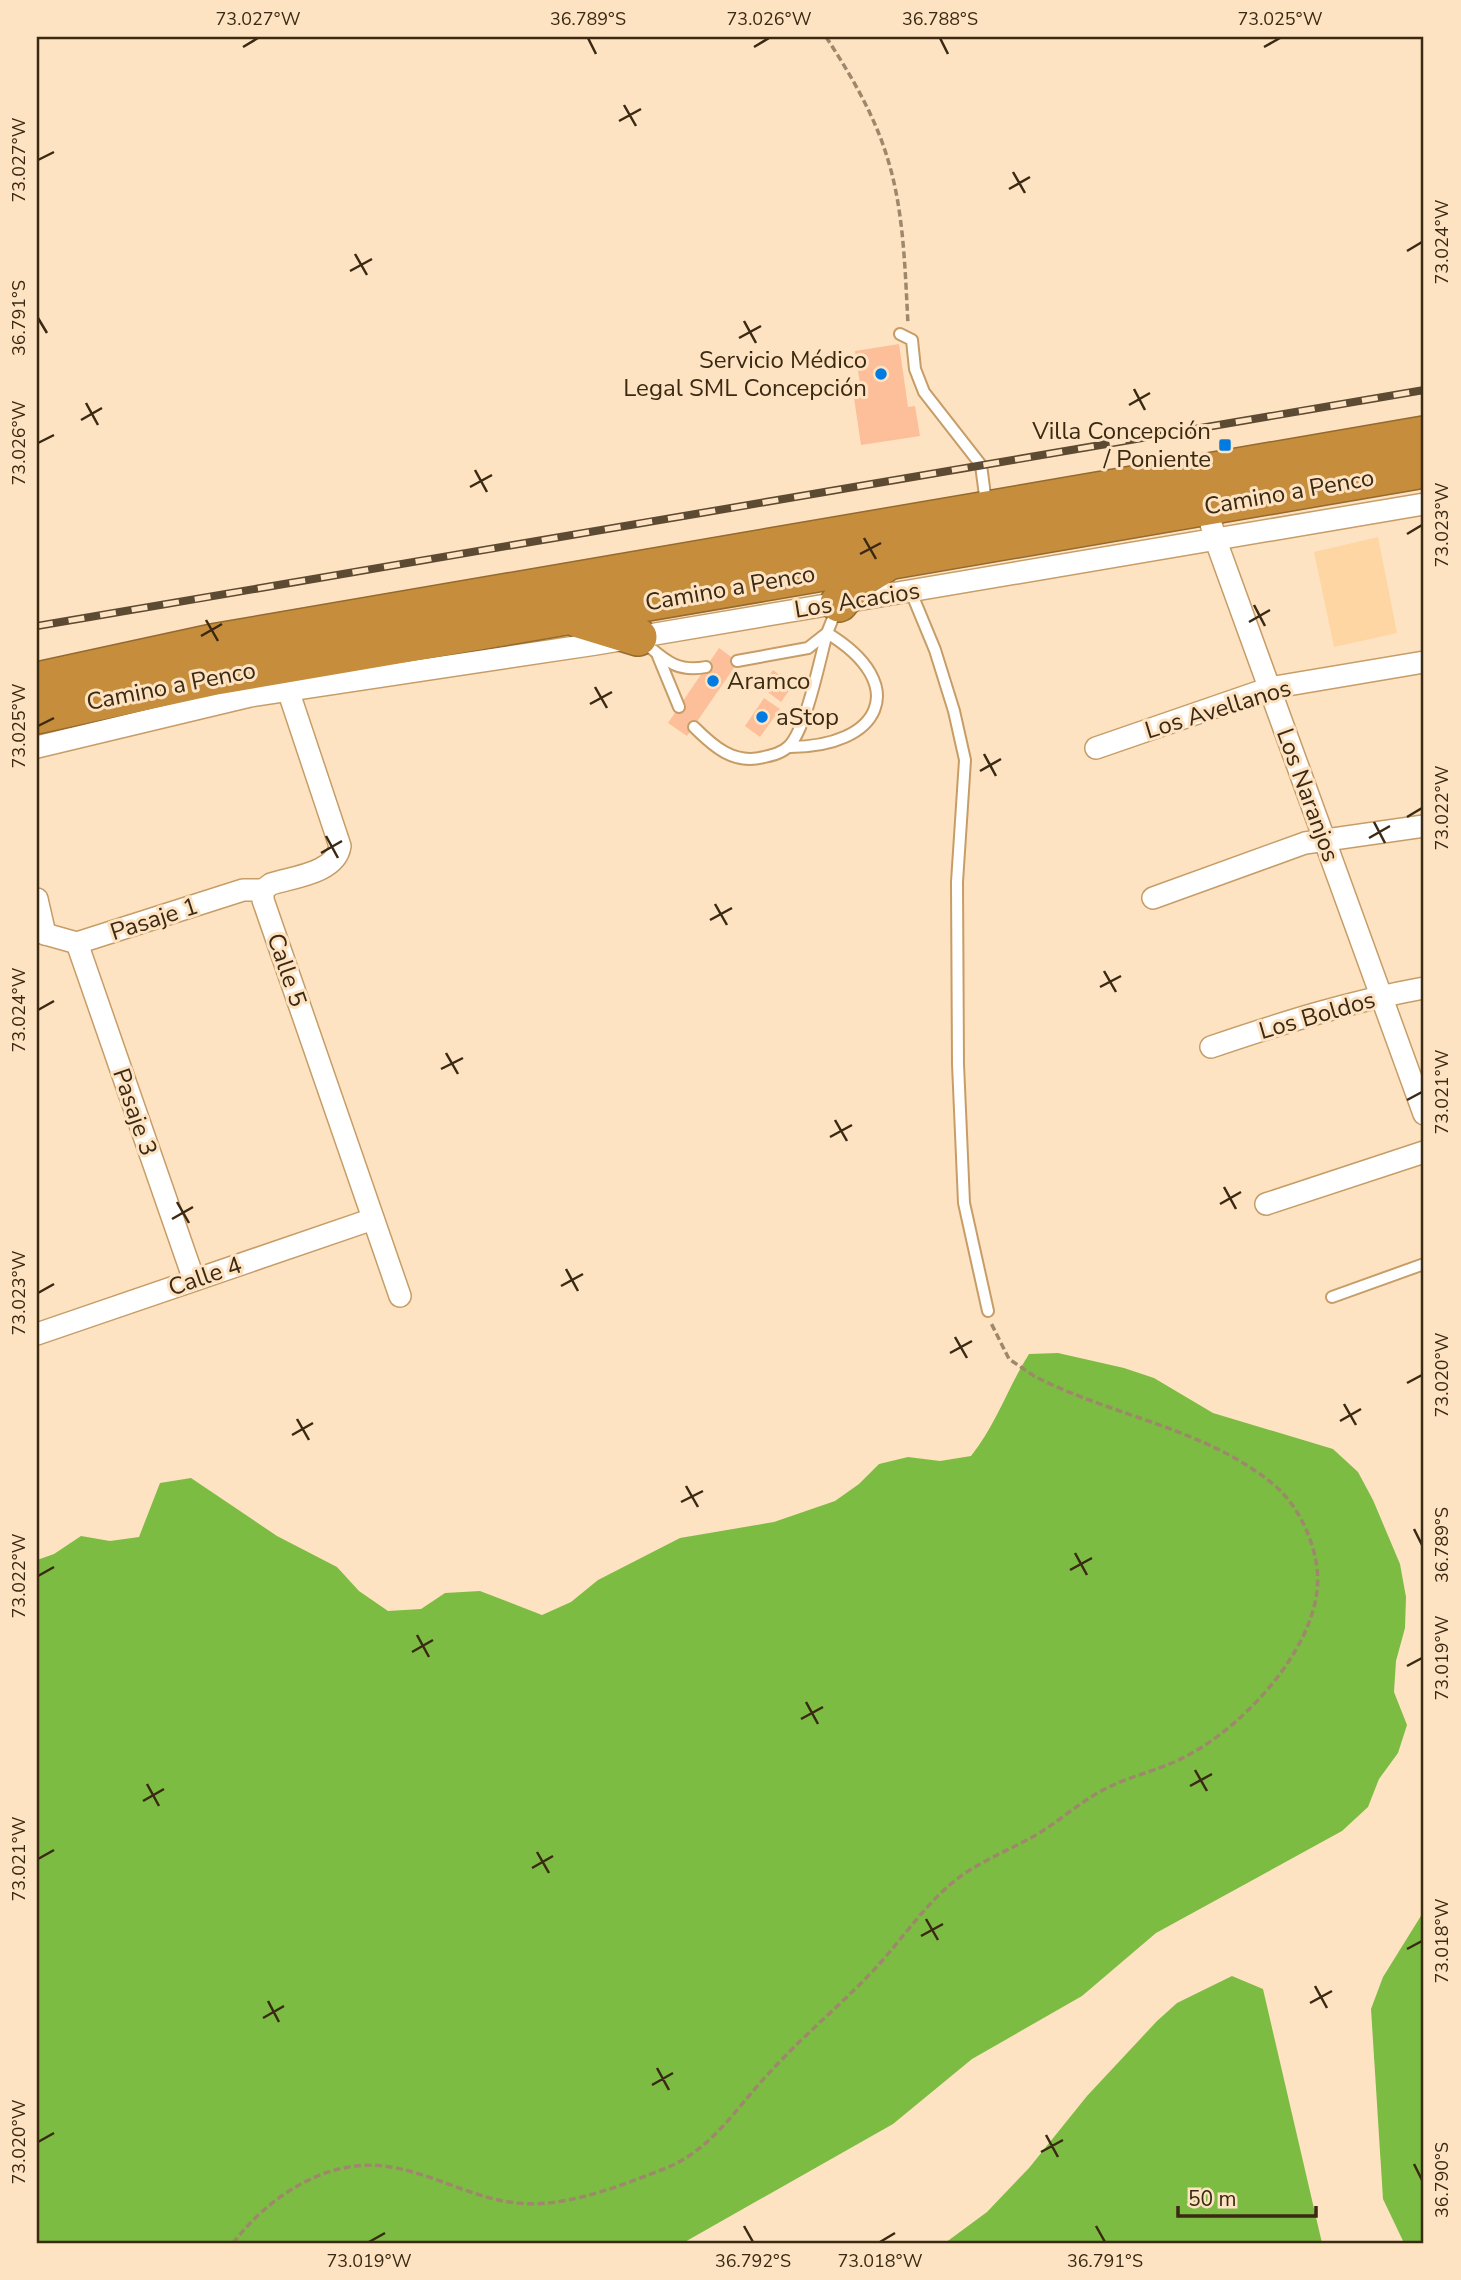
<svg xmlns="http://www.w3.org/2000/svg" width="1461" height="2280" viewBox="0 0 1461 2280" font-family="'Nunito Sans',sans-serif">
  <rect width="100%" height="100%" fill="#fee3c2"/>
  <polygon fill="#fdd6a4" points="1378,537 1397,633 1334,647 1314,552"/>
  <g fill="#7cbc43">
    <path d="M1058,1353l66,15 30,10 59,35 120,36 25,23 15,28 27,64 6,33 -1,31 -9,33 -2,31 13,33 -9,28 -19,26 -11,28 -26,24 -186,102 -74,63 -110,63 -79,65 -210,119h-646v-683l17,-6 27,-18 29,5 29,-4 21,-54 31,-5 86,58 60,31 22,24 29,20 33,-2 24,-16 35,-2 62,24 29,-13 27,-22 82,-42 94,-16 61,-21 24,-17 20,-20 29,-7 32,4 31,-5c25,-31 37,-69 58,-102z"/>
    <polygon points="1424,1911 1424,2243 1404,2243 1383,2199 1371,2009 1383,1977"/>
    <polygon points="1232,1976 1263,1989 1322,2243 945,2243 987,2212 1029,2168 1087,2096 1157,2021 1177,2003"/>
  </g>
  <g fill="#fcbf99">
    <polygon points="899,344 908,407 915,406 920,436 861,445 854,398 862,397 855,351"/>
    <polygon points="719,648 738,662 687,736 668,723"/>
    <polygon points="773,670 793,685 781,702 761,687"/>
    <polygon points="764,698 780,709 760,737 745,726"/>
  </g>
  <g fill="none" stroke-linecap="round" stroke-linejoin="round">
    <g stroke="#c79d67" stroke-width="14">
      <g id="lane">
        <polyline points="900,334 912,340 915,369 924,392 981,465 986,503"/>
        <polyline points="911,592 935,650 954,711 965,760 957,882 958,1064 964,1203 988,1311"/>
        <path d="M640,639c23,19 35,34 66,28"/>
        <polyline points="658,656 679,707"/>
        <polyline points="737,661 808,648 827,633 837,608"/>
        <path d="M694,727c20,20 40,38 70,30 9,-2 18,-4 25,-11 17,-17 31,-87 38,-113 86,52 53,115 -39,114"/>
        <polyline points="1332,1297 1424,1264"/>
      </g>
    </g>
    <g stroke="#c79d67" stroke-width="24">
      <g id="street">
        <polyline points="1203,496 1216,541 1424,1114"/>
        <polyline points="37,747 250,696 596,644 1424,504"/>
        <polyline points="1096,748 1270,688 1424,662"/>
        <polyline points="263,890 263,900 400,1296"/>
        <path d="M263,890l8,-6c22,-7 65,-11 69,-38l-52,-156"/>
        <polyline points="1153,898 1305,843 1424,826"/>
        <polyline points="37,899 45,934"/>
        <polyline points="45,934 77,943 243,890 263,890"/>
        <polyline points="77,943 194,1280"/>
        <path d="M1211,1047c71,-24 140,-46 213,-59"/>
        <polyline points="1266,1204 1424,1152"/>
        <polyline points="37,1334 373,1219"/>
      </g>
    </g>
    <g stroke="#956a2e" stroke-width="40">
      <g id="highway">
        <polyline points="839,603 857,581 884,564"/>
        <polyline points="579,619 638,637"/>
        <polyline points="37,681 212,643 1424,435"/>
        <polyline points="37,715 216,676 1424,469"/>
      </g>
    </g>
    <g stroke="#9e886c" stroke-width="3.5" stroke-dasharray="7 3.5" stroke-linecap="butt">
      <path d="M826,37c25,38 49,79 62,123 16,52 17,110 20,164"/>
      <path d="M233,2243c36,-47 96,-87 158,-76 43,7 83,32 126,36 47,5 101,-16 144,-33 51,-19 73,-60 109,-98 32,-35 67,-64 100,-98 28,-29 51,-65 82,-91 25,-21 56,-32 84,-48 25,-15 46,-35 73,-48 26,-13 56,-18 81,-33 58,-31 136,-116 127,-186 -4,-31 -20,-64 -44,-84 -68,-56 -162,-68 -239,-108l-25,-17 -18,-36"/>
    </g>
    <use href="#lane" stroke="#fff" stroke-width="10"/>
    <use href="#street" stroke="#fff" stroke-width="21"/>
    <use href="#highway" stroke="#c68d3d" stroke-width="37"/>
    <g stroke="#5d4a32" stroke-width="8">
      <polyline id="rail" points="37,626 1424,390"/>
    </g>
    <use href="#rail" stroke="#fee3c2" stroke-width="5" stroke-dasharray="16" stroke-linecap="butt"/>
  </g>
  <path fill="none" stroke="#3a2913" stroke-width="2.5" d="M588,38l8,16M940,38l8,16M243,47l15,-9M754,47l15,-9M1264,47l16,-9M624,105l12,21M619,121l22,-12M38,160l16,-8M1013,172l12,21M1009,189l21,-12M1407,251l15,-9M355,254l12,21M350,271l22,-12M38,318l9,15M744,321l12,22M739,338l22,-12M1134,389l11,21M86,403l12,22M1129,405l21,-12M81,420l21,-12M38,443l16,-8M475,470l12,22M470,487l22,-12M1407,534l15,-9M864,538l12,21M860,554l21,-11M1254,605l11,21M206,620l12,21M1249,622l21,-12M201,636l21,-12M595,687l12,21M590,704l22,-12M38,726l16,-8M984,754l12,22M980,771l21,-12M1407,817l15,-9M1374,822l11,21M326,836l12,22M1369,838l21,-12M321,853l21,-12M715,904l12,21M710,920l22,-12M1104,971l12,21M1100,987l21,-11M38,1010l16,-9M446,1053l12,21M441,1069l22,-11M1407,1100l15,-8M835,1120l12,21M830,1137l22,-12M1224,1187l12,22M177,1202l12,21M1220,1204l21,-12M172,1219l21,-12M566,1269l12,22M561,1286l22,-12M38,1293l16,-9M955,1337l12,21M950,1353l22,-12M1407,1383l15,-8M1344,1404l12,21M297,1419l12,21M1340,1421l21,-12M292,1435l21,-12M686,1486l12,21M681,1502l22,-11M1414,1529l8,16M1075,1553l12,22M1070,1570l22,-12M38,1576l16,-9M417,1635l12,22M412,1652l21,-12M1407,1666l15,-8M806,1702l12,22M801,1719l22,-12M1195,1770l12,21M147,1784l12,22M1190,1786l22,-12M143,1801l21,-12M537,1852l12,21M38,1859l16,-9M532,1868l21,-12M926,1919l12,21M921,1936l22,-12M1407,1949l15,-8M1315,1986l12,22M268,2001l11,21M1310,2003l22,-12M263,2018l21,-12M657,2068l12,22M652,2085l21,-12M1046,2135l12,22M38,2142l16,-9M1041,2152l22,-12M1414,2164l8,16M744,2226l9,16M1096,2226l9,16M369,2242l16,-9M880,2242l15,-9"/>
  <g fill="#007be1" stroke="#fee3c2" stroke-width="2.5">
    <circle cx="881" cy="374" r="7"/>
    <rect x="1218" y="438" width="14" height="14" rx="3.5"/>
    <circle cx="713" cy="681" r="7"/>
    <circle cx="762" cy="717" r="7"/>
  </g>
  <g text-anchor="middle" dominant-baseline="central" stroke-width="6" stroke-linejoin="round" paint-order="stroke">
    <g font-size="24" fill="#3a2913" stroke="#fee3c2" text-anchor="end">
      <text x="867" y="360">Servicio Médico<tspan x="867" dy="28">Legal SML Concepción</tspan></text>
      <text x="1211" y="431">Villa Concepción<tspan x="1211" dy="28">/ Poniente</tspan></text>
      <text x="727" y="681" text-anchor="start">Aramco</text>
      <text x="776" y="717" text-anchor="start">aStop</text>
    </g>
    <g font-size="24" fill="#3a2913" stroke="#fee3c2">
      <text transform="translate(1289 492) rotate(-10)">Camino a Penco</text>
      <text transform="translate(730 588) rotate(-10)">Camino a Penco</text>
      <text transform="translate(857 600) rotate(-9)">Los Acacios</text>
      <text transform="translate(171 686) rotate(-11)">Camino a Penco</text>
      <text transform="translate(1218 709) rotate(-17)">Los Avellanos</text>
      <text transform="translate(1308 795) rotate(70)">Los Naranjos</text>
      <text transform="translate(154 919) rotate(-18)">Pasaje 1</text>
      <text transform="translate(287 970) rotate(71)">Calle 5</text>
      <text transform="translate(1317 1015) rotate(-16)">Los Boldos</text>
      <text transform="translate(135 1112) rotate(71)">Pasaje 3</text>
      <text transform="translate(205 1276) rotate(-19)">Calle 4</text>
    </g>
  </g>
  <rect width="1461" height="2280" fill="none" stroke="#fee3c2" stroke-width="77"/>
  <path d="M1178 2206v10h138v-10" fill="none" stroke="#3a2913" stroke-width="3.5"/>
  <text x="1188" y="2206" font-size="21" fill="#3a2913" stroke="#fee3c2" stroke-width="5" paint-order="stroke">50 m</text>
  <rect x="38" y="38" width="1384" height="2204" fill="none" stroke="#3a2913" stroke-width="2.5"/>
  <g font-size="18" text-anchor="middle" fill="#3a2913">
    <text x="258" y="25">73.027°W</text>
    <text x="588" y="25">36.789°S</text>
    <text x="769" y="25">73.026°W</text>
    <text x="940" y="25">36.788°S</text>
    <text x="1280" y="25">73.025°W</text>
    <text transform="translate(19 160) rotate(-90)" y="6">73.027°W</text>
    <text transform="translate(1442 242) rotate(-90)" y="6">73.024°W</text>
    <text transform="translate(19 318) rotate(-90)" y="6">36.791°S</text>
    <text transform="translate(19 443) rotate(-90)" y="6">73.026°W</text>
    <text transform="translate(1442 525) rotate(-90)" y="6">73.023°W</text>
    <text transform="translate(19 726) rotate(-90)" y="6">73.025°W</text>
    <text transform="translate(1442 808) rotate(-90)" y="6">73.022°W</text>
    <text transform="translate(19 1010) rotate(-90)" y="6">73.024°W</text>
    <text transform="translate(1442 1092) rotate(-90)" y="6">73.021°W</text>
    <text transform="translate(19 1293) rotate(-90)" y="6">73.023°W</text>
    <text transform="translate(1442 1375) rotate(-90)" y="6">73.020°W</text>
    <text transform="translate(1442 1545) rotate(-90)" y="6">36.789°S</text>
    <text transform="translate(19 1576) rotate(-90)" y="6">73.022°W</text>
    <text transform="translate(1442 1658) rotate(-90)" y="6">73.019°W</text>
    <text transform="translate(19 1859) rotate(-90)" y="6">73.021°W</text>
    <text transform="translate(1442 1941) rotate(-90)" y="6">73.018°W</text>
    <text transform="translate(19 2142) rotate(-90)" y="6">73.020°W</text>
    <text transform="translate(1442 2180) rotate(-90)" y="6">36.790°S</text>
    <text x="369" y="2267">73.019°W</text>
    <text x="753" y="2267">36.792°S</text>
    <text x="880" y="2267">73.018°W</text>
    <text x="1105" y="2267">36.791°S</text>
  </g>
</svg>
